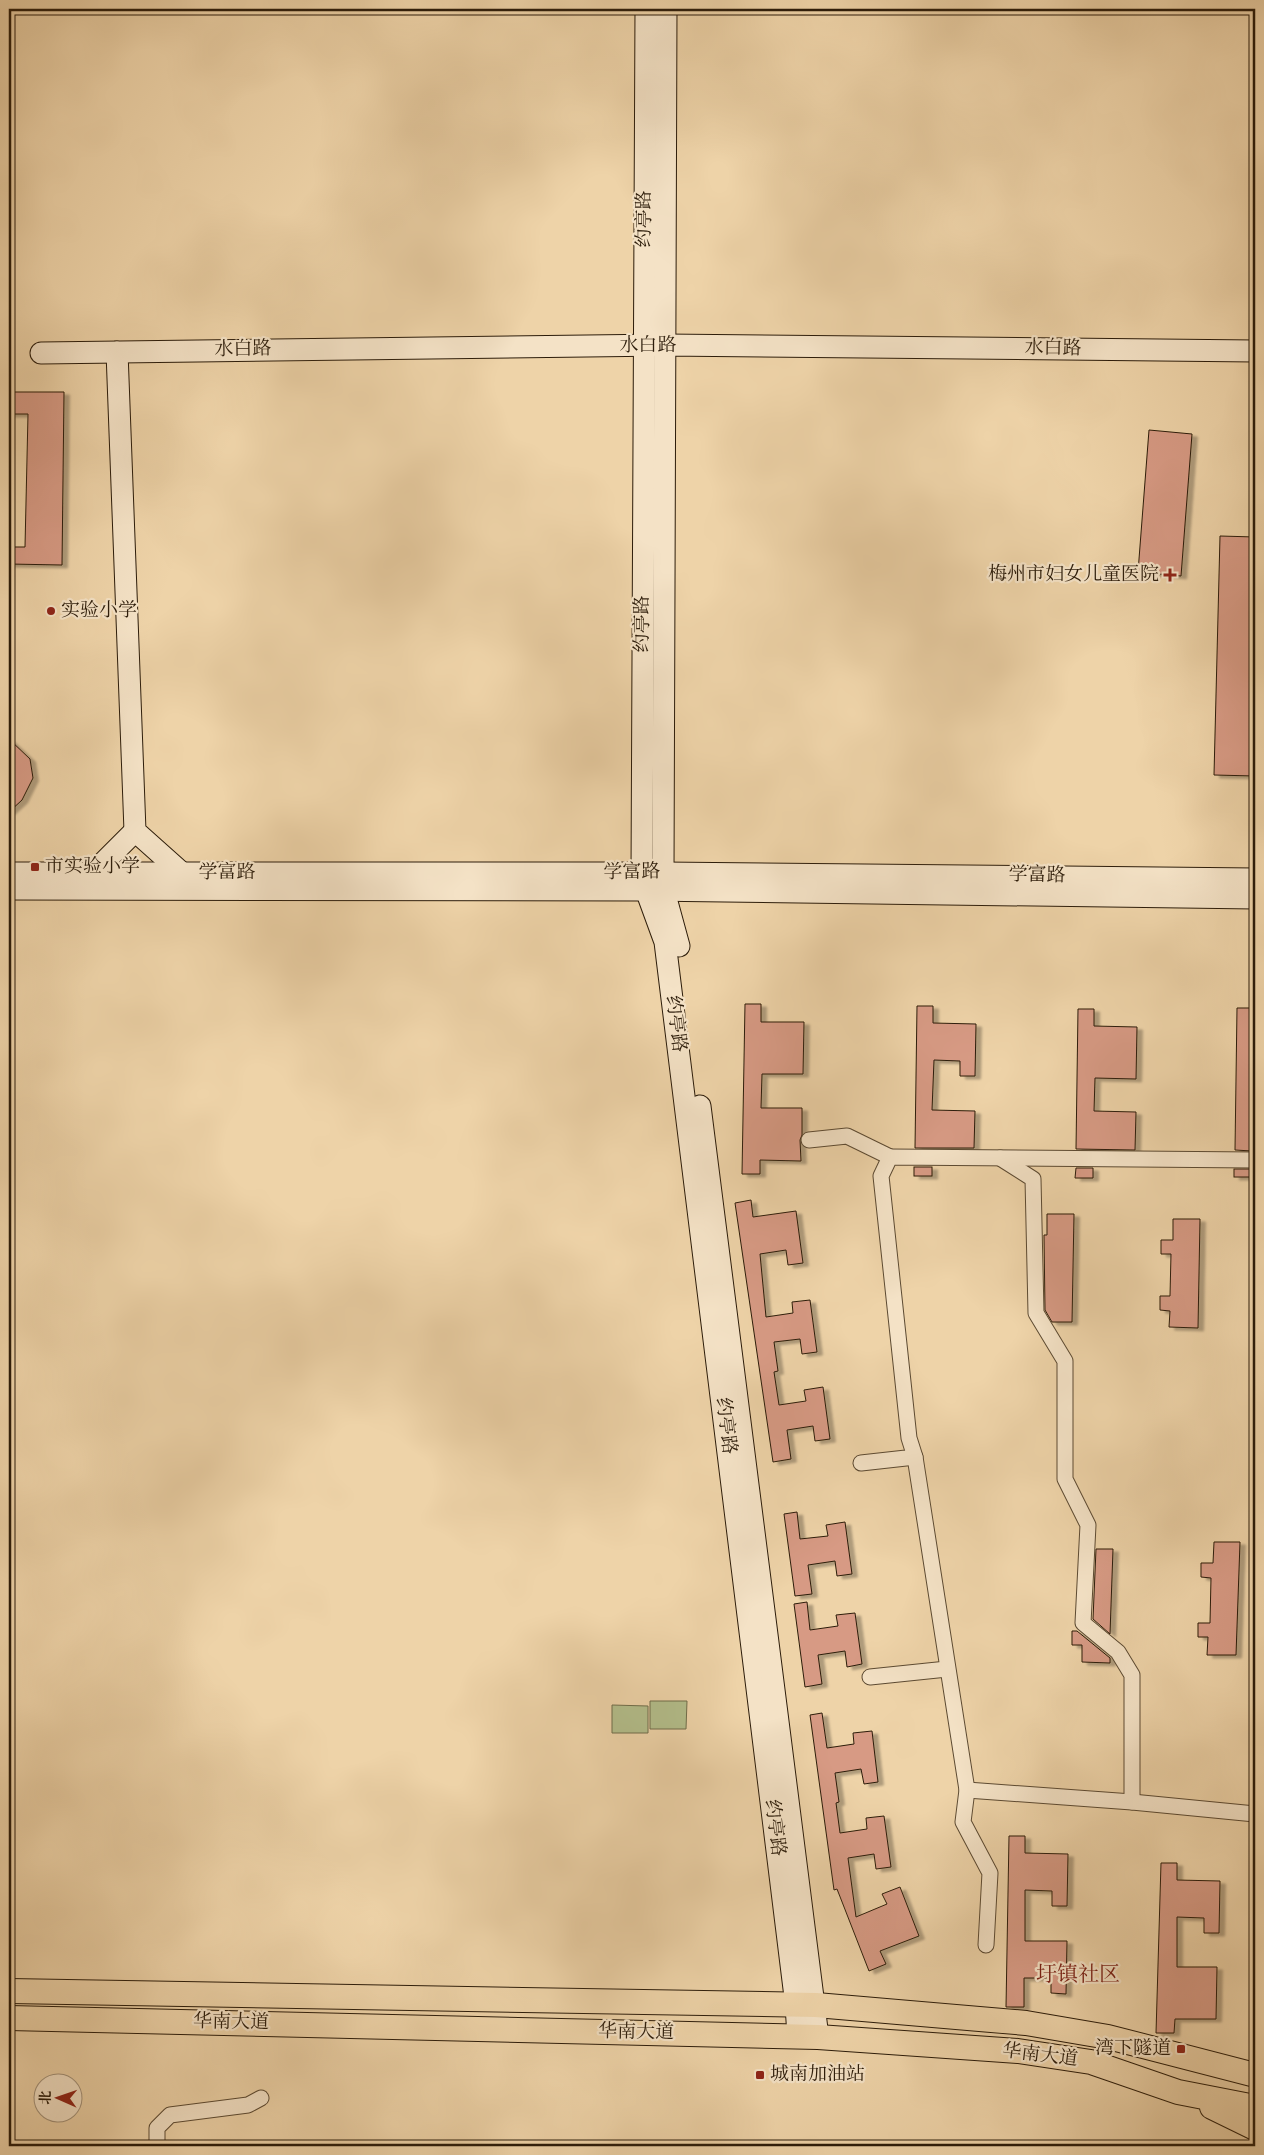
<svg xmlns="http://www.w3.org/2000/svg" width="1264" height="2155" viewBox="0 0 1264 2155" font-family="'Old Standard TT','Noto Serif SC',serif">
  <defs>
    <filter id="shadow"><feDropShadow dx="5.5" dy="3" stdDeviation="1" flood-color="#0004"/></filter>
  </defs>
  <rect width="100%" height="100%" fill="#eed3a8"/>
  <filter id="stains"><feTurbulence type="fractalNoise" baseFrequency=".004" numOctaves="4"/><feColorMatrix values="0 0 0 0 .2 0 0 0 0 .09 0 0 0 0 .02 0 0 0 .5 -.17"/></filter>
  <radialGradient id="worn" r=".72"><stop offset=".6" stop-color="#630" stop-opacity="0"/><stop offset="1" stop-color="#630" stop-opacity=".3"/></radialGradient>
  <g fill="#b3be8b" stroke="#706d4a">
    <polygon points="650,1701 687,1701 686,1729 650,1729"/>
    <polygon points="612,1705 648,1706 648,1733 612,1733"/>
  </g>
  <g fill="#d79a84" stroke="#2c1c0a" filter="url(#shadow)">
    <polygon points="9,392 64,392 62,565 9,564 9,547 25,547 28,414 9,414"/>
    <polygon points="1149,430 1192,434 1181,576 1138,572"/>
    <polygon points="1220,536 1255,537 1255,776 1214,775"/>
    <polygon points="9,739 30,759 33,778 22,800 9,812"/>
    <polygon points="745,1004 761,1004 761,1022 804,1022 803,1074 762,1074 761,1108 802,1108 802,1135 800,1140 801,1161 760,1160 760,1174 742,1174"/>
    <polygon points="917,1006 933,1006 933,1023 976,1024 975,1076 960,1076 960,1061 934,1060 932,1110 975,1111 974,1148 915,1148"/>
    <polygon points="1237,1008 1253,1008 1252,1043 1255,1043 1255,1062 1253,1062 1252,1129 1255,1129 1255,1148 1253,1148 1252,1151 1235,1150"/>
    <polygon points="1078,1009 1094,1009 1094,1026 1137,1027 1136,1079 1095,1078 1094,1111 1136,1112 1135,1150 1076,1149"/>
    <rect x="914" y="1167" width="18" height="9"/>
    <polygon points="1076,1168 1093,1168 1093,1178 1075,1178"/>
    <rect x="1234" y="1169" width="18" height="8"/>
    <polygon points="751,1200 753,1217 796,1211 803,1263 788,1265 786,1250 760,1254 766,1317 793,1313 792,1302 810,1300 817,1352 802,1354 800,1339 774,1342 778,1371 774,1372 779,1405 806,1401 804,1390 823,1387 830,1439 815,1441 813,1426 787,1430 791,1459 773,1462 735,1203"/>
    <polygon points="1047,1214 1074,1214 1072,1322 1052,1322 1045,1310 1044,1235 1047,1235"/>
    <polygon points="1173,1219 1200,1219 1198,1328 1169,1327 1170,1311 1160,1310 1160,1296 1170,1296 1171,1254 1161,1254 1161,1240 1173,1240"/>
    <polygon points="797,1512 800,1539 828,1536 826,1525 845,1522 852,1574 837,1576 835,1561 808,1565 812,1594 795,1596 784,1514"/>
    <polygon points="1214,1542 1240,1542 1236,1655 1207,1655 1208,1637 1198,1637 1198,1623 1210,1623 1211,1578 1201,1577 1201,1563 1213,1563"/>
    <polygon points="1096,1549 1113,1549 1110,1634 1093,1619"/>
    <polygon points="807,1602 810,1630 838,1626 836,1615 855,1613 862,1664 847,1667 845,1651 818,1655 822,1684 805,1687 794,1604"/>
    <polygon points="1072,1631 1077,1631 1110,1658 1110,1663 1082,1662 1082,1645 1072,1645"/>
    <polygon points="822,1713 827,1748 854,1744 853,1733 872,1731 878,1782 864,1784 861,1769 835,1773 839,1802 836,1803 840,1833 867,1829 866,1818 884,1816 891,1867 876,1869 874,1854 848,1858 856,1917 887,1904 882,1894 900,1887 919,1936 880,1951 886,1964 869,1971 837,1889 834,1890 810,1715"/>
    <polygon points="1009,1836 1025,1836 1025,1853 1068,1854 1067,1906 1052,1906 1052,1891 1025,1890 1025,1941 1067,1941 1066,1994 1051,1993 1051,1978 1024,1978 1024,2007 1006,2007"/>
    <polygon points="1161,1863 1177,1863 1177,1880 1220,1881 1219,1933 1204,1933 1204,1918 1177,1917 1177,1967 1217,1967 1216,2019 1175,2019 1174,2033 1156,2033"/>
  </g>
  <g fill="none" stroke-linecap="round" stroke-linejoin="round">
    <g stroke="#5c4a32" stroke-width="17">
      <g id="street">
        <polyline points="809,1140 847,1136 890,1157"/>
        <polyline points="1000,1158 1033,1179 1036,1313 1065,1361 1065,1479 1088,1525 1083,1623 1118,1652 1132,1675 1132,1802"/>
        <polyline points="915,1457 967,1790 963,1822 990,1873 986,1945"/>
        <polyline points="861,1463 915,1457 909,1438 881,1176 890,1157 1255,1160"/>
        <polyline points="870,1677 947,1669"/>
        <polyline points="967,1790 1132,1802 1255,1814"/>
        <polyline points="157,2146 157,2128 170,2115 248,2105 261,2098"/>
      </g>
    </g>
    <g stroke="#2c1c0a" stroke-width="23">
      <g id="secondary">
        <polyline points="646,9 642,874 646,890 665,942 796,2005 798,2036"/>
        <polyline points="666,9 663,873 664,891 679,946"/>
        <polyline points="117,352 135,831 182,873"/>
        <polyline points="41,353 665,345 1255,351"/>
        <polyline points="9,873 663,873 1255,879"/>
        <polyline points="93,873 135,831"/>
        <polyline points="9,889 646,890 1255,898"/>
        <polyline points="700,1106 818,2037"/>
      </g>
    </g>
    <g stroke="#2c1c0a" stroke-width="26">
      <g id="primary">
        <polyline points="9,1991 816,2005 1026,2023 1108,2037 1255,2075"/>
        <polyline points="9,2018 818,2037 1018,2051 1091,2062 1178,2092 1255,2107"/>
        <polyline points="1212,2107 1255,2128"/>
      </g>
    </g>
    <use href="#street" stroke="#f4e2c6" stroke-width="15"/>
    <use href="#secondary" stroke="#f4e2c6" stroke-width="21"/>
    <use href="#primary" stroke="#eed3a8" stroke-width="24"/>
  </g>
  <g fill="#8f2418" stroke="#f4e2c6" stroke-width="2">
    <path d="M1167.5 567.5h5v5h5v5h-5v5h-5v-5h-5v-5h5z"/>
    <circle cx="51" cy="611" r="5"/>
    <rect x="30" y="862" width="10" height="10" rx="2.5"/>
    <rect x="1176" y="2044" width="10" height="10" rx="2.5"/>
    <rect x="755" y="2070" width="10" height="10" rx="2.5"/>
  </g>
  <g text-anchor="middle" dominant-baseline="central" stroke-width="4.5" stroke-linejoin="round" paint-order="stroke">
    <g font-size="19" fill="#2c1c0a" stroke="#f4e2c6">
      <text transform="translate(645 219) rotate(-90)">约亭路</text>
      <text x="648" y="346">水白路</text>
      <text transform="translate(1053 349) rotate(1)">水白路</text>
      <text transform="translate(243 350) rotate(-1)">水白路</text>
      <text transform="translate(643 624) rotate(-90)">约亭路</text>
      <text x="227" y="873">学富路</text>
      <text transform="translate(632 873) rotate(-1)">学富路</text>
      <text transform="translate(1037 876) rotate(1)">学富路</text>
      <text transform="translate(675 1024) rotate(83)">约亭路</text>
      <text transform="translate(725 1426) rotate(83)">约亭路</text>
      <text transform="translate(774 1828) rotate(83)">约亭路</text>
      <text transform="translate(231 2023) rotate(1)">华南大道</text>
      <text transform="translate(636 2033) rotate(1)">华南大道</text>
      <text transform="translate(1040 2056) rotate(7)">华南大道</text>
    </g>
    <g font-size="19" fill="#2c1c0a" stroke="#f4e2c6" text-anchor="start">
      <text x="1159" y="575" text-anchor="end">梅州市妇女儿童医院</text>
      <text x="61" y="611">实验小学</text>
      <text x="45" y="867">市实验小学</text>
      <text x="1171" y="2049" text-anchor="end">湾下隧道</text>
      <text x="770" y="2075">城南加油站</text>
    </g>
    <g font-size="21" fill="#7a1f14" stroke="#f4e2c6">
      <text x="1078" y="1975">圩镇社区</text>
    </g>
  </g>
  <rect width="1264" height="2155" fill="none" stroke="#eed3a8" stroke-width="30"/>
  <rect x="10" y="10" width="1244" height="2135" fill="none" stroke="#2c1c0a" stroke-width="2.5"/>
  <rect x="15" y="15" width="1234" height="2125" fill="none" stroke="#2c1c0a"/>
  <g transform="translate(58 2098) rotate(272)"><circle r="24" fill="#f4e2c6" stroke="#a4937b"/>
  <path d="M0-4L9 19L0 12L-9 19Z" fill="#8f2418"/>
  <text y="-8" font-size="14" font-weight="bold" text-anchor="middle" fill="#2c1c0a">北</text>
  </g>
  <rect width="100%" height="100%" filter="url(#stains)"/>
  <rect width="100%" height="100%" fill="url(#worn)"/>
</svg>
